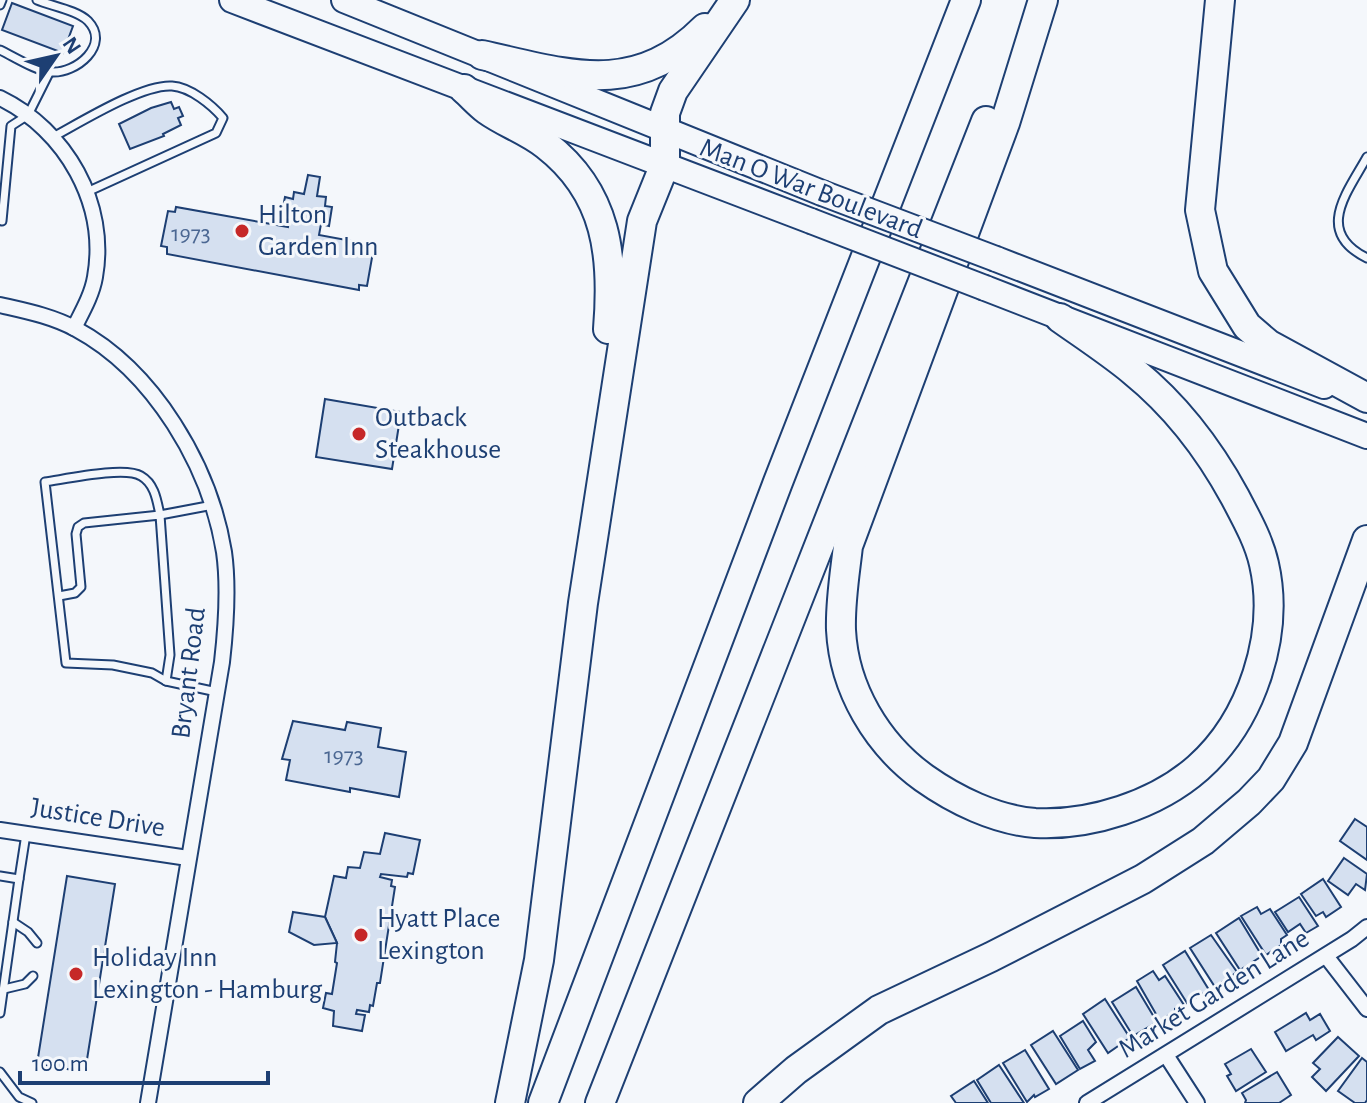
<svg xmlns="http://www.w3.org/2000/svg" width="1367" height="1103" viewBox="0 0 1367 1103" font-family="'Alegreya Sans',sans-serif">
  <rect width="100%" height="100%" fill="#f4f7fb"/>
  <g fill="#d5e0f0" stroke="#1d3f73" stroke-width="2">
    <polygon points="12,3 73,26 63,53 2,30"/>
    <polygon points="171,102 174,109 179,107 183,116 178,118 181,125 163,134 164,136 130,149 119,124 151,108"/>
    <polygon points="308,175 320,177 317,196 326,197 325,206 332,207 329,226 321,224 319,235 368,244 367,250 373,252 367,286 359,285 359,290 167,254 167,247 161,246 168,211 175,212 176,207 288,227 289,218 281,217 285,197 293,199 294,192 304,194"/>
    <polygon points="325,399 401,412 392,469 316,457"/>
    <polygon points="293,721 345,730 347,722 381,728 378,747 406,752 399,797 350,788 350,792 286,780 290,760 282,759"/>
    <polygon points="1355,819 1367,827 1367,860 1340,841"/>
    <polygon points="385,833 420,840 413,874 408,873 407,877 381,874 380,877 392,880 391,886 395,887 380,983 377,983 373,1006 370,1005 369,1012 357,1010 356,1014 365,1015 362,1031 333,1026 334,1011 323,1008 326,993 332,994 337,963 335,962 337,943 325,917 334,876 346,878 348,867 360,868 364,852 380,854"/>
    <polygon points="1344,858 1367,874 1365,890 1356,884 1348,895 1328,881"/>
    <polygon points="67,876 115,884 85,1072 37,1064"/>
    <polygon points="1323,879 1341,907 1326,917 1323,912 1316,916 1301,894"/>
    <polygon points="1299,897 1318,926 1306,933 1300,924 1288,932 1275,912"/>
    <polygon points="1257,907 1261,914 1270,909 1287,935 1281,939 1281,945 1266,955 1241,916"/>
    <polygon points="293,912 325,917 337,943 314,945 289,932"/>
    <polygon points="1239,918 1262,956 1240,970 1216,933"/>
    <polygon points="1211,935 1237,972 1230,977 1229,974 1229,977 1215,987 1190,948"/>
    <polygon points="1185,951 1209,990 1195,998 1194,996 1187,1003 1163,965"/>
    <polygon points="1153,971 1159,980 1165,976 1184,1005 1176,1010 1175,1008 1175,1011 1160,1021 1137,981"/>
    <polygon points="1136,987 1157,1022 1133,1036 1112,1002"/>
    <polygon points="1105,999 1130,1038 1123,1042 1121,1041 1121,1044 1108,1053 1083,1014"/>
    <polygon points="1306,1013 1310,1020 1320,1014 1330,1031 1316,1040 1313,1035 1286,1051 1275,1032"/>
    <polygon points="1083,1021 1096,1042 1088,1050 1095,1061 1080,1069 1060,1036"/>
    <polygon points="1053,1031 1078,1070 1056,1084 1031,1045"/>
    <polygon points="1338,1037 1359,1056 1326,1091 1312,1077 1320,1069 1313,1063"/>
    <polygon points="1251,1049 1266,1072 1236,1091 1227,1076 1231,1074 1225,1064"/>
    <polygon points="1025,1050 1049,1089 1035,1097 1034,1095 1027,1102 1003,1063"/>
    <polygon points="1362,1058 1367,1062 1367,1100 1365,1103 1355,1103 1338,1091"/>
    <polygon points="999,1065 1024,1103 991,1103 977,1080"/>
    <polygon points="1277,1072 1291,1095 1279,1103 1245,1103 1246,1100 1242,1093"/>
    <polygon points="974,1081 988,1103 956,1103 951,1096"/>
  </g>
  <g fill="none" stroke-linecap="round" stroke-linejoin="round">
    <g stroke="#1d3f73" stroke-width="11">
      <g id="lane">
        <polyline points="0,5 2,0"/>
        <path d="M0,50c13,6 38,22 51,22 25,2 60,-27 37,-51 -11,-11 -37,-15 -51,-21"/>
        <path d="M53,137c28,-15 89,-53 119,-51 18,1 40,19 51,32l-7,15 -129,59"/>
        <path d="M1367,157c-20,36 -53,75 0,101"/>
        <polyline points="2,221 11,126 28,115 49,73"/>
        <path d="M213,505l-53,10c-3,-14 -5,-31 -19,-39 -16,-10 -75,3 -96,6l21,181 47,2 39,8 14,8 51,11"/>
        <polyline points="59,596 75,593 81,587 76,534 78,527 84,523 160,515 170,655 166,681"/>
        <polyline points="0,876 19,879 26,834"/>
        <polyline points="13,922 28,932 37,943"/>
        <polyline points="4,989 25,984 33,976"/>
        <polyline points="0,1013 19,879"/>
        <polyline points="0,1072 19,1097 32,1103"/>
      </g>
    </g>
    <g stroke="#1d3f73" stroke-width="18">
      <g id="street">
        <path d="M0,98c66,32 108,106 95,179 -3,18 -13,35 -21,51"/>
        <path d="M0,305c26,6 52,11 76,24 78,42 134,137 148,223 5,35 2,75 -2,110l-74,441"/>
        <polyline points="0,830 188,858"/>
        <polyline points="1326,956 1367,1009"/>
        <polyline points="1166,1055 1197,1103"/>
        <polyline points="1087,1103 1352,939 1367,927"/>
      </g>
    </g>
    <g stroke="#1d3f73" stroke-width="28">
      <g id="primary">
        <polyline points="232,0 811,221"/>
        <polyline points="344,0 822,193"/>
        <polyline points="996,259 1324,386"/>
        <polyline points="985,288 1367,436"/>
      </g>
    </g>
    <g stroke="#1d3f73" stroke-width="32">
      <g id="highway">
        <path d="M1043,0l-38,123 -157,423c-3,27 -8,56 -7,84 3,59 36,114 83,148 31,22 72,42 111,45 55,3 121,-18 163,-55 54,-48 82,-134 66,-204 -5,-23 -18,-46 -29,-67 -25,-46 -60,-92 -102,-126 -23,-19 -49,-36 -73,-53"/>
        <polyline points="1220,0 1200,210 1213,271 1247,326 1268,344 1367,398"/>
        <path d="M482,55c86,19 152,44 223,-27"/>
        <path d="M464,89c8,7 15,15 23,21 18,13 40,20 59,35 62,48 68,112 62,184"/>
        <polyline points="510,1103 539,960 583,603 642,221 665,164 665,113 673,91 735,0"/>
        <polyline points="543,1103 778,482 966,0"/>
        <polyline points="600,1103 986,121"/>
        <polyline points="758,1103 796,1070 879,1010 991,957 1143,879 1203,841 1249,802 1271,779 1293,743 1367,540"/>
      </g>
    </g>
    <use href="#lane" stroke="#f4f7fb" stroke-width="7"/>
    <use href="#street" stroke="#f4f7fb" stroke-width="14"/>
    <use href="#primary" stroke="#f4f7fb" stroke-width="24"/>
    <use href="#highway" stroke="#f4f7fb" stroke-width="28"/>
    <g stroke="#1d3f73" stroke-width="28" stroke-linecap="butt">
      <g id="primary-bridge">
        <polyline points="822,193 996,259"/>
        <polyline points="811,221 985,288"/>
      </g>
    </g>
    <use href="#primary-bridge" stroke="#f4f7fb" stroke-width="24"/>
  </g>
  <g fill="#c62828" stroke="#f4f7fb" stroke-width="3">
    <circle cx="242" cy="231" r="8"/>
    <circle cx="359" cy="434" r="8"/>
    <circle cx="361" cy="935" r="8"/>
    <circle cx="76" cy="974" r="8"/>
  </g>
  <g text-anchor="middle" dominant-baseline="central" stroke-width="6" stroke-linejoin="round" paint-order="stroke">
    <g font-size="24" fill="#4b6792">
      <text x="191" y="234">1973</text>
      <text x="344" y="756">1973</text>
    </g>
    <g font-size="28" fill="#1d3f73" stroke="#f4f7fb">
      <text transform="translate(811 189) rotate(21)">Man O War Boulevard</text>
      <text transform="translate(189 673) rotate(-83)">Bryant Road</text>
      <text transform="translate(98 818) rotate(9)">Justice Drive</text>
      <text transform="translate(1214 994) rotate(-32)">Market Garden Lane</text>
    </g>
    <g font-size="28" fill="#1d3f73" stroke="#f4f7fb" text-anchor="start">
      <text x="258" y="215">Hilton<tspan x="258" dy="32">Garden Inn</tspan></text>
      <text x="375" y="418">Outback<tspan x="375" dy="32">Steakhouse</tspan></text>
      <text x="377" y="919">Hyatt Place<tspan x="377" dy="32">Lexington</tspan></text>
      <text x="92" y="958">Holiday Inn<tspan x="92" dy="32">Lexington - Hamburg</tspan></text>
    </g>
  </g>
  <g transform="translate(56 56) rotate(56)" stroke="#f4f7fb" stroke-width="6" paint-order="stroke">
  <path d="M0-6L14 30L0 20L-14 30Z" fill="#1d3f73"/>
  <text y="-12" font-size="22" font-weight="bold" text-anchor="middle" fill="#1d3f73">N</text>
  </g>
  <path d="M20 1071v12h248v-12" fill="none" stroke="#1d3f73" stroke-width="4"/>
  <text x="32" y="1071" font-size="24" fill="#1d3f73" stroke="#f4f7fb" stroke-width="6" paint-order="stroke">100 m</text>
</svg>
